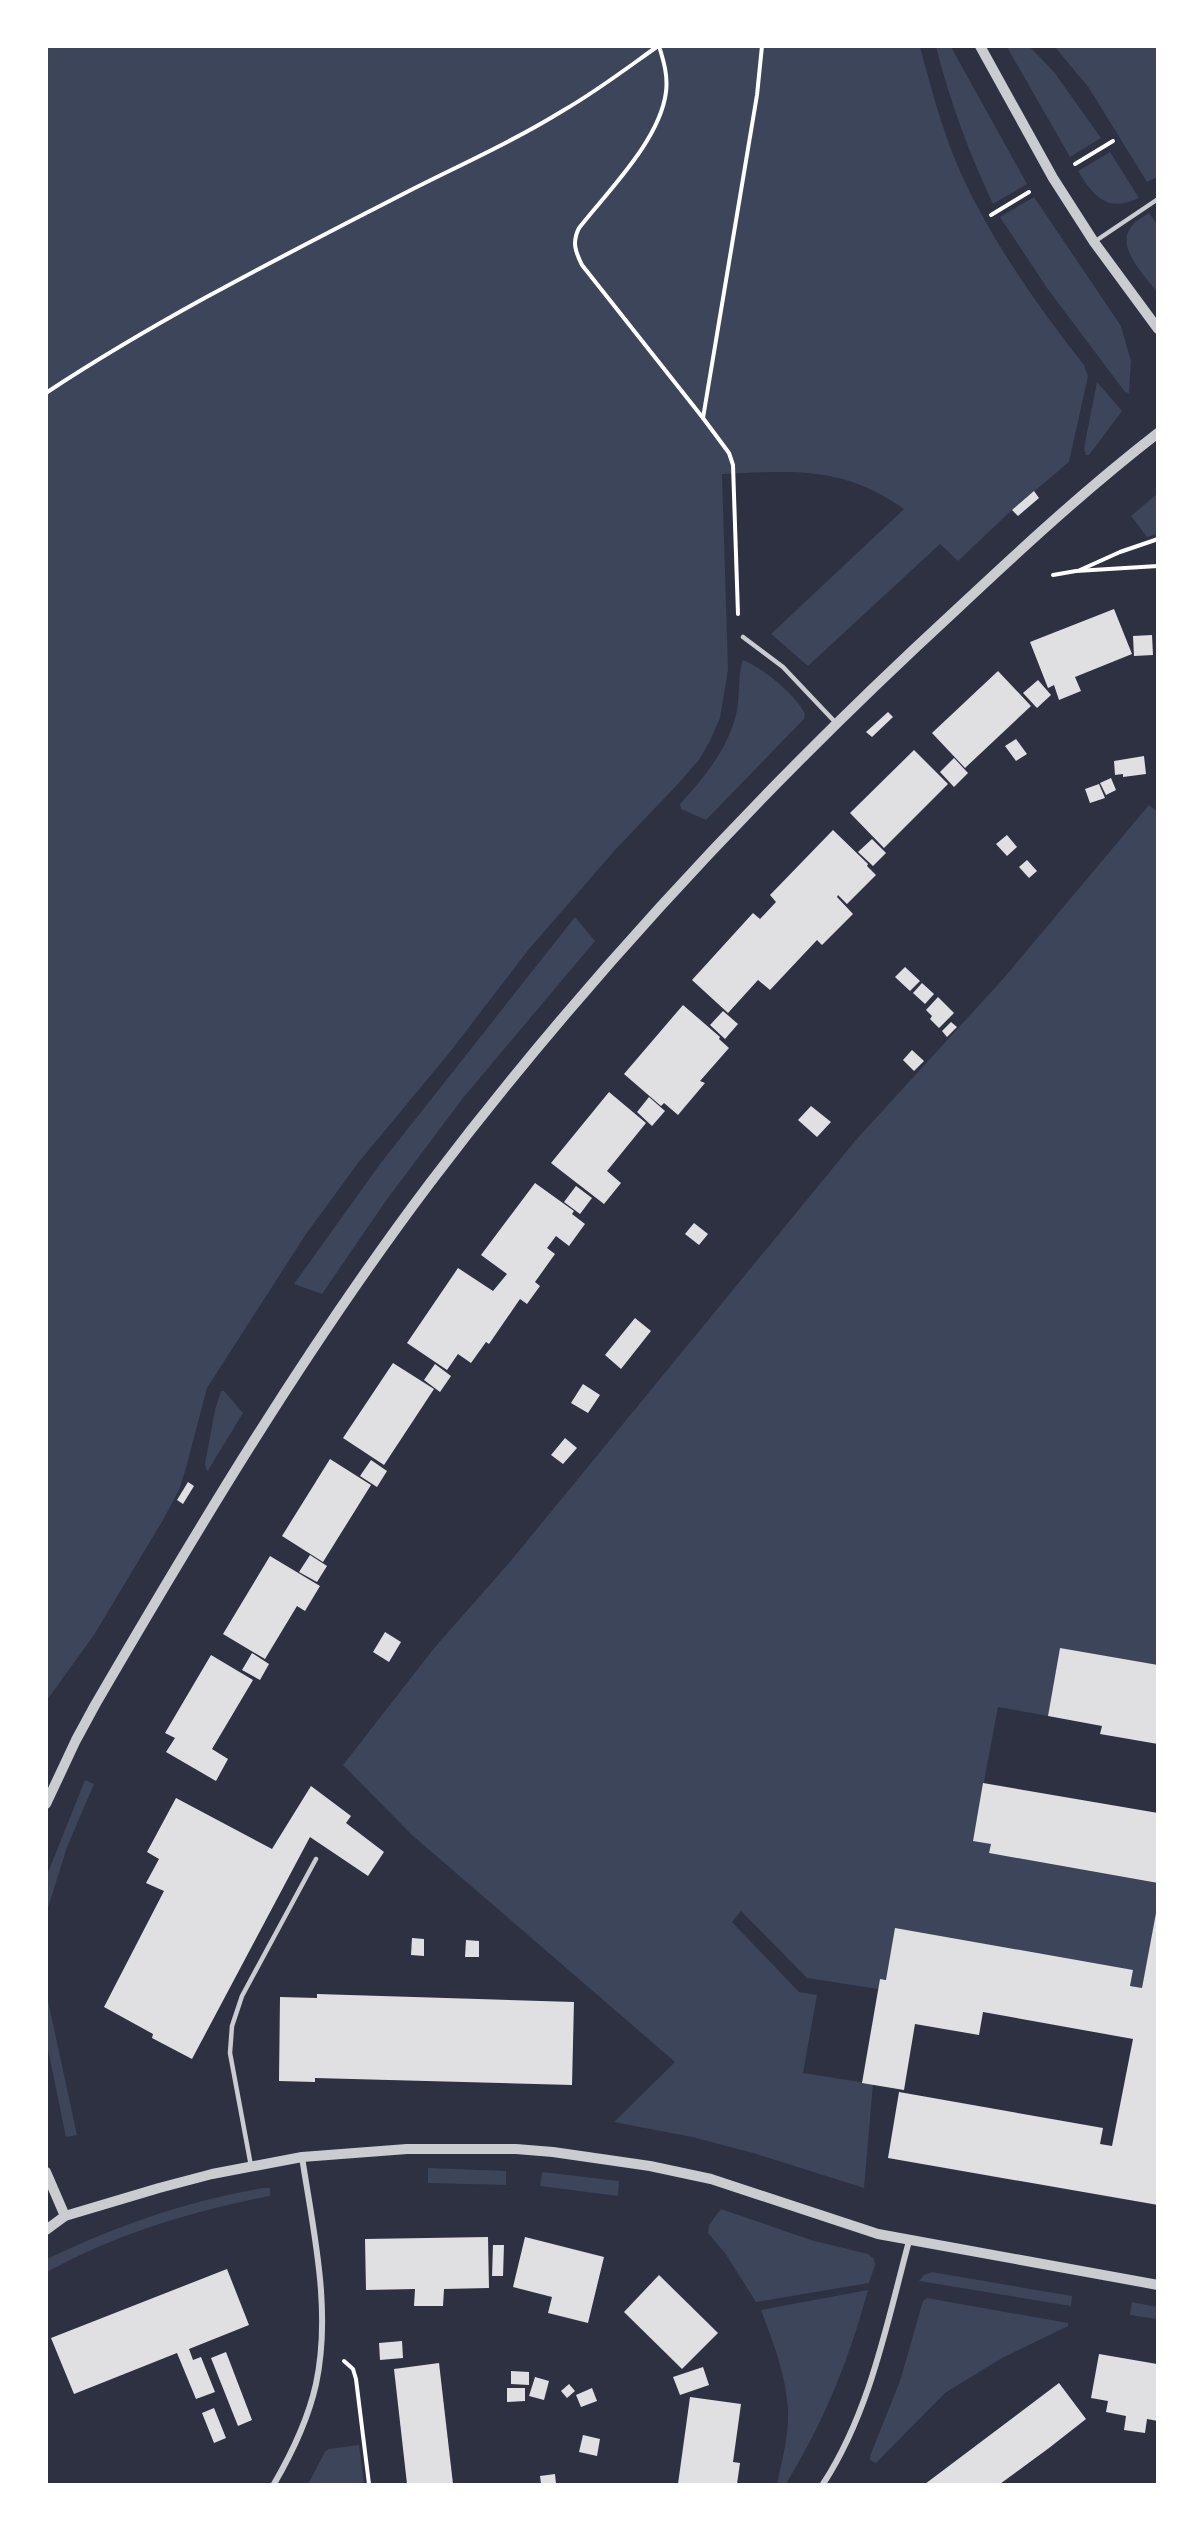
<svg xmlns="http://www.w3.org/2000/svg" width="1204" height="2531" viewBox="0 0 1204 2531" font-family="'Space Grotesk',sans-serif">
  <rect width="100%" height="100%" fill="#2d3142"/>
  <g fill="#3c4559">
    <path d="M47,47h873c11,40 22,83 39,122 32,71 77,135 125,196l4,11 -19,86 -57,48 -54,51 -18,-17 -132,122 -37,-32 133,-125c-62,-44 -111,-38 -182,-35l6,196 -8,48 -10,23 -11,19 -23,26 -60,63 -87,100 -79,103 -92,111 -52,71 -99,154 -21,80 -7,22 -16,30 -69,115 -47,65z"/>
    <path d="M936,47h15l76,137 -34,20c-24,-50 -43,-103 -57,-157z"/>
    <polygon points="1007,47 1030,47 1054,72 1101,138 1070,157"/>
    <polygon points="1055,47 1157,47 1157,177 1147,182 1089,88"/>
    <path d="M1110,152l29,46c-32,15 -45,-1 -61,-27z"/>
    <polygon points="1034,197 1121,326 1131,361 1129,393 1125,392 1047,288 1000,217"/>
    <path d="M1149,213l8,11v68c-11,-15 -42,-45 -26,-65 4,-6 12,-10 18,-14z"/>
    <polygon points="1097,382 1122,411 1089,455 1086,455 1084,448"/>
    <polygon points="1157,494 1157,534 1147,537 1131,516"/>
    <path d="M743,660c20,8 53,35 62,54l-1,5 -98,101 -25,-11 -1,-5c25,-27 50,-58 57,-94 3,-14 1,-40 6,-50z"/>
    <polygon points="1149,805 1158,812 1157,1665 1060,1648 1048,1716 998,1707 973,1840 991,1844 989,1853 1157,1883 1157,1907 1142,1988 1130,1986 1133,1971 880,1979 878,1989 807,1978 741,1911 732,1922 799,1992 817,1995 803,2073 873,2084 864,2188 753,2153 692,2137 614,2122 675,2062 412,1835 343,1765 435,1647 509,1563 855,1141 1003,979"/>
    <polygon points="575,917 595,941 463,1098 385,1202 322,1294 294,1284 380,1164"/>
    <polygon points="221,1391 224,1391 243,1413 207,1472 205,1464 215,1410"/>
    <polygon points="85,1780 94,1784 67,1847 47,1911 47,1875"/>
    <polygon points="47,1996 77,2135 66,2137 47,2045"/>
    <polygon points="428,2168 506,2171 506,2185 428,2183"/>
    <polygon points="542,2172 619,2181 618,2196 540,2186"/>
    <path d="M263,2188h7v8c-77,15 -154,38 -223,76v-13c69,-33 139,-58 216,-71z"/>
    <polygon points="721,2209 811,2240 868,2254 874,2259 875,2265 869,2283 756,2302 725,2253 708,2233 709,2225"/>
    <polygon points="932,2272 1072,2296 1071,2306 919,2281 924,2275"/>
    <path d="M868,2290c-20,73 -43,129 -82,194h-9c5,-24 12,-49 11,-74 -2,-35 -15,-68 -27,-100z"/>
    <polygon points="927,2298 1068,2323 1068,2326 1002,2358 945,2393 876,2463 870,2460 870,2456 900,2381 923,2301"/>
    <polygon points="1132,2302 1157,2307 1157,2319 1130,2315"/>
    <polygon points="359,2445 364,2484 308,2484 325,2452 329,2449"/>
  </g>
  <g fill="#e0e0e3">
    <polygon points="1034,491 1039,498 1018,516 1012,510"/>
    <polygon points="1114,609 1132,654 1075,677 1081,691 1059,700 1054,685 1048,688 1030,642"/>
    <polygon points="1152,635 1153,655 1134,656 1133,636"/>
    <polygon points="998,671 1031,706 965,768 932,733"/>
    <polygon points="1038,680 1051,695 1037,708 1023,693"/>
    <polygon points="888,712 893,717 872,737 866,732"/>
    <polygon points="1016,739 1027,754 1016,761 1005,746"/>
    <polygon points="914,750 948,784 884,848 850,813"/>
    <polygon points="1144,756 1146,774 1123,777 1123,774 1115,775 1114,761"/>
    <polygon points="954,758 968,773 954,787 940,772"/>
    <polygon points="1111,778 1116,790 1106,795 1100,783"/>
    <polygon points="1099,784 1105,798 1090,803 1085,789"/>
    <polygon points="833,830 868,864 867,866 876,875 847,904 838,895 837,897 853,914 822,945 817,940 770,990 758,980 728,1013 692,980 753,913 760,919 776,902 770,895"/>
    <polygon points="1007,835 1017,847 1007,856 996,844"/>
    <polygon points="872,839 886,853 873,866 858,852"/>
    <polygon points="1027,860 1037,871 1029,878 1019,867"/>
    <polygon points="905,967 920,981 910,991 895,977"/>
    <polygon points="922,983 934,994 925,1004 913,993"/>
    <polygon points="938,997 954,1013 939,1028 930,1019 932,1016 926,1010"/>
    <polygon points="683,1005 720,1037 719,1039 729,1048 700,1081 705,1083 678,1115 664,1103 661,1106 624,1074"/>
    <polygon points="723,1011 738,1024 725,1039 710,1025"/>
    <polygon points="951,1022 957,1027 947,1037 942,1031"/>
    <polygon points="912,1050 924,1061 914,1071 903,1060"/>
    <polygon points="609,1092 646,1123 607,1171 621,1183 604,1204 551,1163"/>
    <polygon points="649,1097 665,1111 652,1126 637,1112"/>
    <polygon points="811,1106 831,1122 817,1137 798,1120"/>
    <polygon points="535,1183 574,1211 572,1214 585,1224 569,1246 556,1236 547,1248 555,1254 535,1282 540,1286 527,1304 520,1299 489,1344 486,1342 471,1363 458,1354 447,1370 407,1343 458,1268 493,1291 507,1274 481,1255"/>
    <polygon points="576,1186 592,1198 580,1214 564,1202"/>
    <polygon points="694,1223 708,1234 699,1245 685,1234"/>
    <polygon points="635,1318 651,1331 621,1369 605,1355"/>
    <polygon points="393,1363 434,1389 384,1465 343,1438"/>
    <polygon points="435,1364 451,1376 440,1392 424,1380"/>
    <polygon points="583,1384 600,1395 588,1413 571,1403"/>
    <polygon points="565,1438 577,1448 563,1464 551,1455"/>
    <polygon points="330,1459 371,1485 323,1562 282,1536"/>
    <polygon points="371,1460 387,1471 377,1487 360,1476"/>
    <polygon points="188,1482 194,1486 183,1504 177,1500"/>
    <polygon points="310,1555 327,1566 317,1582 299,1572"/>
    <polygon points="270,1556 320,1586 305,1611 297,1606 265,1659 223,1634"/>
    <polygon points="385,1632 401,1642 389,1662 373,1652"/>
    <polygon points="1060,1648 1158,1665 1158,1744 1100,1734 1102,1726 1048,1716"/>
    <polygon points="252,1653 269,1664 260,1680 242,1670"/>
    <polygon points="211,1655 253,1680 212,1749 228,1759 216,1781 166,1752 175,1738 165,1733"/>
    <polygon points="983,1783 1158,1813 1158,1883 989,1853 991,1844 973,1841"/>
    <polygon points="311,1786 351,1816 346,1823 384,1852 368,1876 310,1837 192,2059 152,2038 153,2034 104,2007 164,1891 146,1883 159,1859 147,1852 176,1798 272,1849"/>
    <polygon points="1156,1913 1158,2205 888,2158 899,2092 1103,2128 1100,2144 1112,2146 1133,2039 983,2012 979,2035 915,2024 904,2090 862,2083 880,1979 886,1980 895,1928 1133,1970 1130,1986 1142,1988"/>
    <polygon points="412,1938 424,1939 424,1956 411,1955"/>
    <polygon points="466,1940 479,1941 479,1957 465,1957"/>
    <polygon points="317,1994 574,2002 572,2085 315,2078 315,2082 279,2081 280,1997 317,1998"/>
    <polygon points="488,2237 489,2288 444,2289 443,2306 414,2306 415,2289 366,2290 365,2239"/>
    <polygon points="525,2237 604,2257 588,2323 548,2313 552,2297 513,2287"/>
    <polygon points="493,2245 504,2245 503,2276 492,2276"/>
    <polygon points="227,2269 249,2325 189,2349 193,2360 201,2357 215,2392 196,2399 177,2353 74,2394 51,2338"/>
    <polygon points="659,2275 718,2333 682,2369 624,2312"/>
    <polygon points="402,2341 403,2358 380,2360 379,2343"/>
    <polygon points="226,2352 252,2420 238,2426 211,2358"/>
    <polygon points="1099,2354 1157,2364 1158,2421 1147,2419 1145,2433 1124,2430 1126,2416 1106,2412 1108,2401 1091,2398"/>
    <polygon points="439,2363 453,2484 407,2484 394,2369"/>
    <polygon points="703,2367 709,2385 680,2395 673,2377"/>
    <polygon points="511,2371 529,2372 529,2385 511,2384"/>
    <polygon points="535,2377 549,2381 544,2400 529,2396"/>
    <polygon points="1059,2383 1086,2419 1049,2448 1000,2484 925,2484"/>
    <polygon points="569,2384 575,2391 567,2398 561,2391"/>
    <polygon points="507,2388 525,2388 525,2401 507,2402"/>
    <polygon points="592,2388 597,2401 581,2407 576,2395"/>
    <polygon points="690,2397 741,2404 733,2462 740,2463 737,2484 678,2484"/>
    <polygon points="214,2408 226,2438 214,2443 202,2413"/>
    <polygon points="583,2435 600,2439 597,2456 579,2452"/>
    <polygon points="555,2474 556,2484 541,2484 540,2476"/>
  </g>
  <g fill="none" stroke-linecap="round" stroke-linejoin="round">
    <g stroke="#fff" stroke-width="4">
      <path d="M659,46c5,16 9,30 7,46 -6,48 -58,99 -87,136 -7,14 -4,23 3,37l121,153"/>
      <polyline points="1075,164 1113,141"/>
      <polyline points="991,215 1029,192"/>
      <path d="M46,393c115,-76 239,-138 361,-201 53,-27 107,-51 157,-82 33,-19 63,-42 94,-64"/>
      <polyline points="1080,570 1120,552 1158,539"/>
      <polyline points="1053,575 1076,571 1158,566"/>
      <polyline points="738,614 733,465 729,453 703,418 757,95 762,46"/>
      <polyline points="344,2361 353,2369 356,2379 369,2484"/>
    </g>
    <g stroke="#caccd0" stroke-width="4.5">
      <polyline points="1094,242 1158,199"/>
      <polyline points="743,637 783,667 836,723"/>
      <polyline points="251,2166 230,2053 232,2026 242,1996 316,1859"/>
    </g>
    <g stroke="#caccd0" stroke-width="6">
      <path d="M274,2484c18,-31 34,-64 42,-100 16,-75 -3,-154 -14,-227"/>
      <path d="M823,2484c47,-72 64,-161 86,-243"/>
    </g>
    <g stroke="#caccd0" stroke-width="10">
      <polyline points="980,46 1053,178 1094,242 1158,329"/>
      <path d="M46,1804l30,-64 19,-35c103,-177 212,-359 335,-522 157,-207 335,-397 526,-573 65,-61 131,-122 202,-177"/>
      <polyline points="46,2172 65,2216"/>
      <polyline points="46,2230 65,2216 159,2188 212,2174 302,2157 407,2149 516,2149 553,2152 650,2166 711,2179 878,2234 1158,2285"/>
    </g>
  </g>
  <rect width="1204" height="2531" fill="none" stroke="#ffffff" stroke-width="96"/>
</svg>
